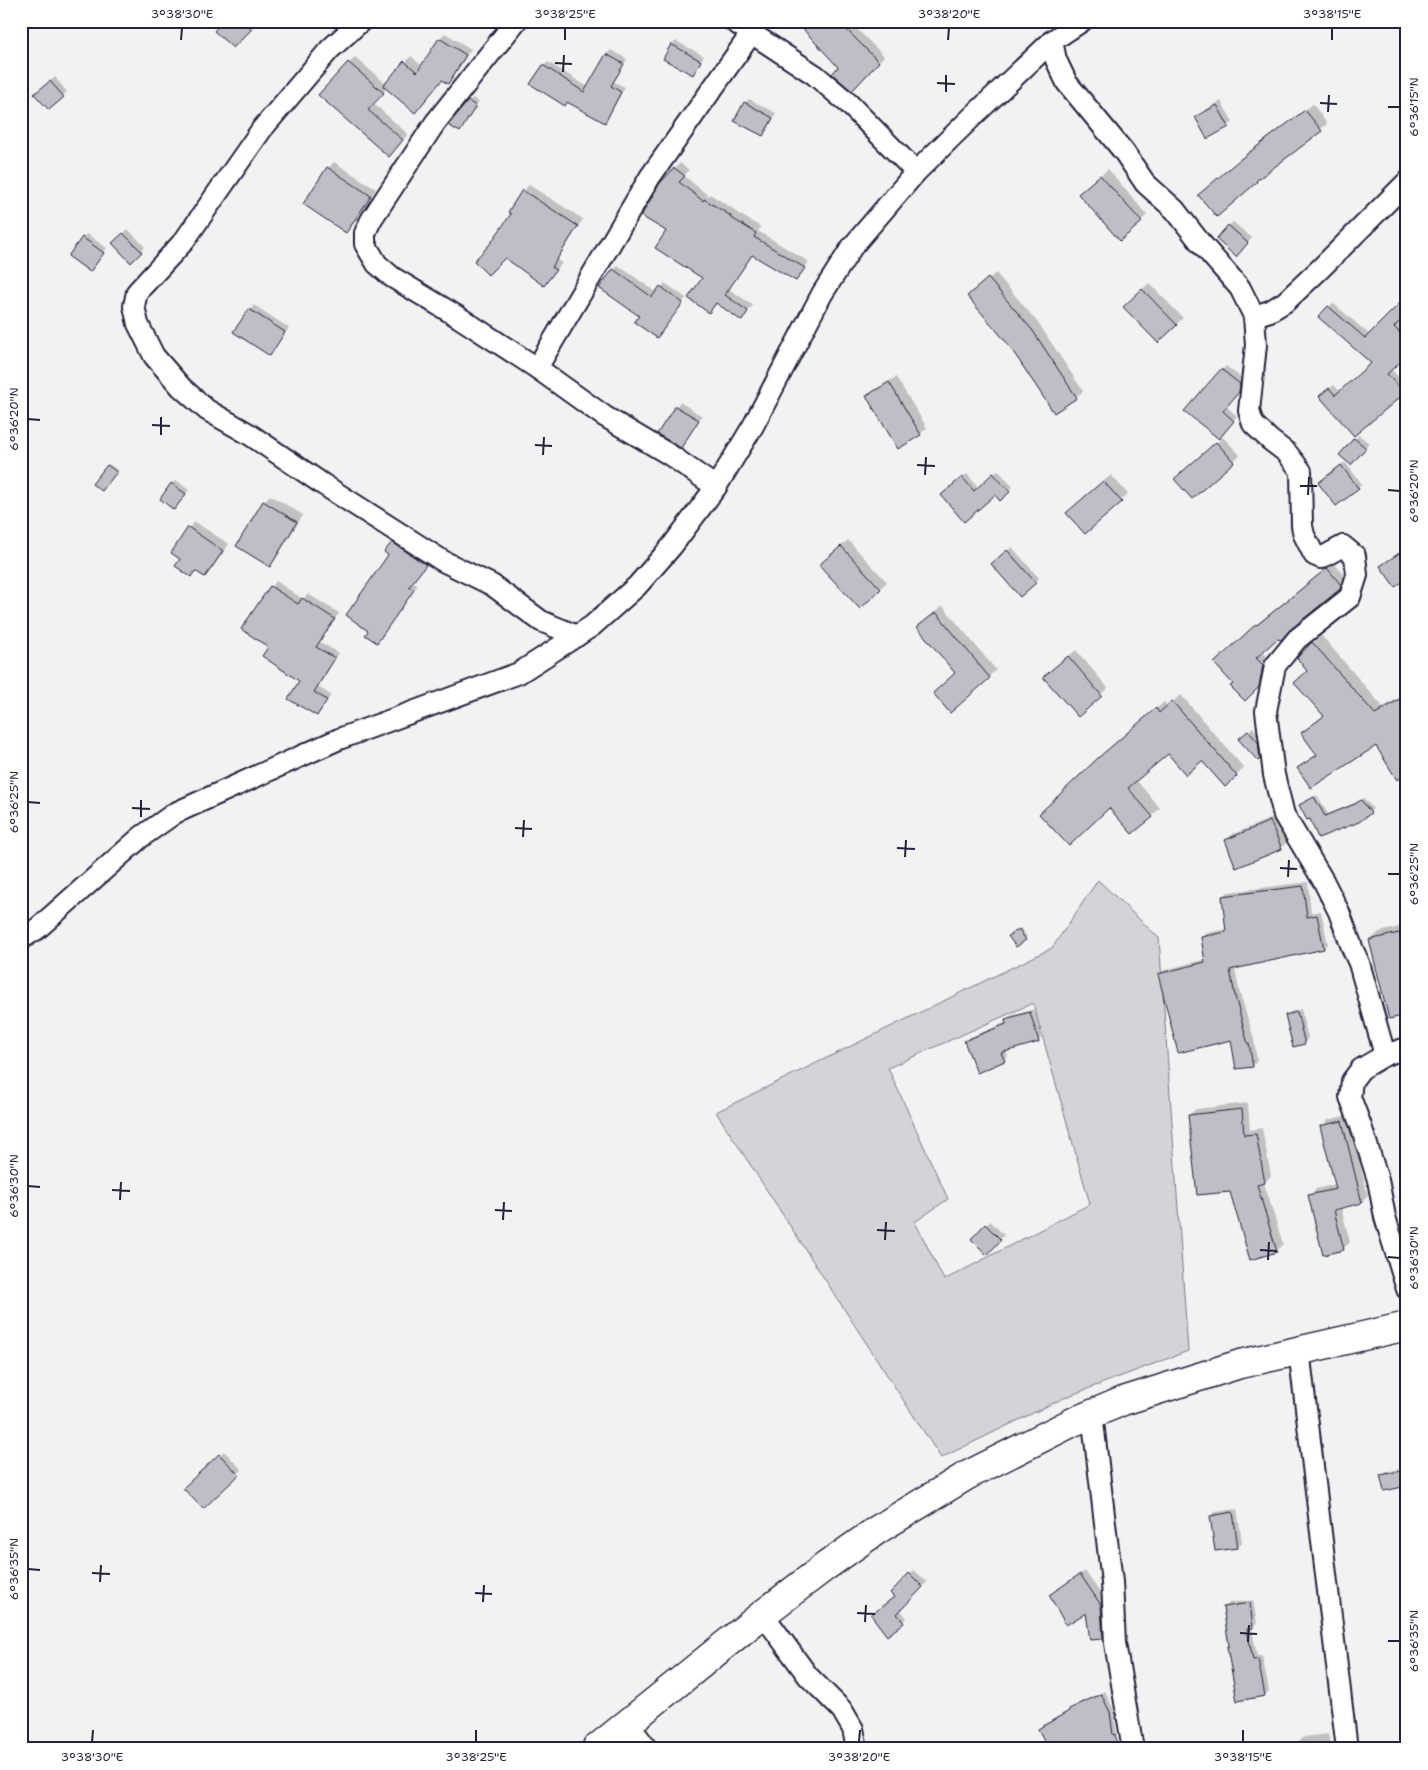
<svg xmlns="http://www.w3.org/2000/svg" width="1428" height="1770" viewBox="0 0 1428 1770" font-family="'Shantell Sans',sans-serif">
  <rect width="100%" height="100%" fill="#f2f2f3"/>
  <filter id="ink" filterUnits="userSpaceOnUse"><feTurbulence type="fractalNoise" baseFrequency=".02" numOctaves="2"/><feDisplacementMap in="SourceGraphic" scale="10" xChannelSelector="R" yChannelSelector="G"/><feConvolveMatrix kernelMatrix="1 2 1 2 8 2 1 2 1" color-interpolation-filters="sRGB"/></filter>
  <g filter="url(#ink)">
    <path fill="#d3d3d8" stroke="#7a7a8a" fill-rule="evenodd" d="M1098,880l61,58 29,413 -122,46 -125,61 -225,-346 336,-164zM1033,1003l57,201 -146,76 -29,-58 33,-23 -60,-131z"/>
    <g fill="#0003">
      <polygon points="225,21 252,21 255,24 233,46"/>
      <polygon points="811,21 849,21 884,56 852,89 840,67"/>
      <polygon points="445,33 471,49 453,77 447,82 443,79 387,88 373,103 408,134 395,149 340,74 355,57 386,84 411,56 422,66 440,38"/>
      <polygon points="676,41 704,56 693,73 672,45"/>
      <polygon points="611,50 627,59 614,82 625,87 608,117 604,121 568,101 564,105 544,66 548,62 588,87 607,54"/>
      <polygon points="55,77 67,92 49,108 40,90"/>
      <polygon points="473,98 479,102 460,131 468,102"/>
      <polygon points="749,99 776,113 767,131 763,135 745,103"/>
      <polygon points="1221,101 1233,122 1228,126 1208,137 1196,117 1200,113"/>
      <polygon points="1313,104 1327,124 1256,182 1206,189 1246,154"/>
      <polygon points="334,162 376,189 353,225 346,231 328,168"/>
      <polygon points="680,163 689,170 684,176 709,196 710,194 735,210 734,211 761,227 758,231 809,262 796,280 753,254 729,289 753,305 742,319 717,303 709,311 704,278 668,231 661,184"/>
      <polygon points="1108,169 1147,215 1141,221 1087,187"/>
      <polygon points="529,185 583,219 557,260 562,263 544,284 491,245 513,214 523,191"/>
      <polygon points="1233,222 1252,238 1240,251 1229,226"/>
      <polygon points="128,229 145,247 131,261 114,243"/>
      <polygon points="87,234 107,248 94,266 83,238"/>
      <polygon points="618,265 657,293 665,283 686,298 661,332 601,287"/>
      <polygon points="996,273 1039,324 1083,391 1076,397 976,289"/>
      <polygon points="1149,283 1183,318 1158,342 1124,307"/>
      <polygon points="1333,303 1370,335 1390,314 1407,332 1407,355 1391,369 1407,386 1407,389 1354,435 1325,392 1334,385 1340,392 1372,363 1320,317"/>
      <polygon points="254,305 289,328 270,354 235,332"/>
      <polygon points="1226,366 1244,380 1243,387 1226,406 1237,416 1223,434 1186,410"/>
      <polygon points="896,377 927,428 920,434 868,396 874,390"/>
      <polygon points="680,402 702,416 681,447 676,406"/>
      <polygon points="1359,435 1369,443 1355,460 1355,439"/>
      <polygon points="1223,437 1240,455 1233,461 1183,473"/>
      <polygon points="1345,462 1362,484 1358,488 1319,483"/>
      <polygon points="109,464 117,470 104,488 94,483"/>
      <polygon points="998,470 1013,487 1000,499 995,493 946,491 967,474 978,487"/>
      <polygon points="1111,475 1128,494 1085,532 1074,506"/>
      <polygon points="176,480 189,490 178,504 172,484"/>
      <polygon points="270,495 303,515 276,559 270,565 264,502"/>
      <polygon points="195,522 229,544 212,569 205,576 181,559 189,528"/>
      <polygon points="397,539 429,561 412,582 418,585 377,642 369,631 393,543"/>
      <polygon points="848,540 887,582 860,607 827,559"/>
      <polygon points="1012,547 1039,578 1035,582 997,560"/>
      <polygon points="1407,547 1407,578 1382,566 1389,560"/>
      <polygon points="1334,563 1347,579 1346,581 1262,651 1269,658 1264,680 1245,699 1235,684 1222,657 1263,619"/>
      <polygon points="276,581 303,599 308,594 339,613 320,642 339,653 318,687 331,695 317,715 300,680 270,646 243,628"/>
      <polygon points="943,606 996,670 950,711 956,673 925,621"/>
      <polygon points="1321,635 1383,707 1407,693 1407,772 1376,744 1299,768 1317,754 1302,733 1324,715 1309,671 1298,658"/>
      <polygon points="1076,650 1108,688 1078,715 1051,670"/>
      <polygon points="1181,695 1244,768 1236,776 1202,759 1169,753 1136,780 1160,808 1152,816 1109,806 1041,814 1107,750 1164,702 1167,706"/>
      <polygon points="1253,727 1262,738 1264,754 1258,759 1244,735"/>
      <polygon points="1317,795 1328,814 1359,801 1364,798 1373,809 1358,821 1311,817 1300,806"/>
      <polygon points="1277,816 1288,841 1281,848 1226,840 1233,834"/>
      <polygon points="1308,882 1311,913 1321,911 1328,944 1324,948 1235,968 1239,990 1254,1039 1257,1061 1252,1066 1232,1038 1159,975 1164,970 1206,959 1202,938 1207,933 1227,929 1223,897 1228,892"/>
      <polygon points="1407,925 1407,1014 1371,940 1379,932"/>
      <polygon points="1021,928 1027,937 1016,945 1011,935"/>
      <polygon points="1034,1009 1042,1037 1038,1041 1006,1050 1008,1056 1004,1060 965,1041 970,1037 1007,1022 1006,1020 1010,1016"/>
      <polygon points="1301,1009 1308,1038 1304,1043 1286,1016 1290,1012"/>
      <polygon points="1248,1103 1250,1130 1262,1128 1271,1176 1264,1183 1283,1244 1277,1250 1251,1258 1231,1191 1189,1115 1196,1109"/>
      <polygon points="1348,1115 1368,1196 1362,1202 1341,1207 1350,1242 1343,1249 1309,1196 1316,1189 1336,1184 1322,1126 1328,1120"/>
      <polygon points="990,1221 1004,1235 987,1253 973,1239"/>
      <polygon points="224,1451 242,1470 203,1507 185,1488"/>
      <polygon points="1407,1467 1407,1485 1382,1476 1386,1472"/>
      <polygon points="1237,1509 1242,1542 1238,1547 1211,1516 1215,1512"/>
      <polygon points="914,1570 927,1582 900,1609 907,1618 887,1634 896,1597 892,1593"/>
      <polygon points="1085,1571 1105,1600 1107,1634 1102,1638 1087,1611 1050,1595"/>
      <polygon points="1253,1600 1257,1623 1252,1628 1257,1656 1262,1655 1269,1691 1265,1695 1230,1645 1225,1608 1229,1603"/>
      <polygon points="1105,1691 1113,1708 1117,1735 1113,1739 1096,1749 1046,1749 1044,1745 1047,1742 1039,1729 1043,1725 1070,1710 1074,1706"/>
      <polygon points="1328,1734 1331,1749 1298,1749 1298,1743 1304,1737"/>
    </g>
    <g fill="#bebec6" stroke="#22223b">
      <polygon points="223,21 243,21 252,29 233,48 214,31"/>
      <polygon points="809,21 838,21 879,62 852,91 832,74 838,67 802,28"/>
      <polygon points="439,38 466,55 448,84 442,80 415,113 383,86 404,61 417,72"/>
      <polygon points="671,44 701,61 693,75 663,59"/>
      <polygon points="606,54 624,64 611,86 621,92 605,123 567,102 565,106 530,84 543,65 584,92"/>
      <polygon points="348,62 384,93 368,110 403,140 389,157 318,95"/>
      <polygon points="50,81 64,97 49,110 34,94"/>
      <polygon points="468,101 476,106 460,132 448,125"/>
      <polygon points="744,102 773,118 763,136 734,121"/>
      <polygon points="1217,105 1229,127 1207,139 1195,117"/>
      <polygon points="1305,110 1322,131 1256,181 1257,182 1217,217 1198,195 1238,161"/>
      <polygon points="327,167 371,196 346,233 303,204"/>
      <polygon points="674,168 685,176 679,182 703,201 704,199 731,216 730,217 756,233 754,237 805,268 796,281 752,255 725,295 748,311 742,321 716,303 709,313 688,298 702,278 655,248 666,231 641,216 660,183"/>
      <polygon points="1100,175 1142,222 1120,241 1078,194"/>
      <polygon points="522,190 578,226 552,267 556,270 544,286 505,258 488,275 474,261 490,244 511,214 508,212"/>
      <polygon points="1228,225 1248,243 1236,257 1216,239"/>
      <polygon points="123,233 142,252 131,263 112,243"/>
      <polygon points="82,237 104,253 90,272 68,256"/>
      <polygon points="613,269 652,297 660,286 683,303 657,338 634,322 639,316 599,288"/>
      <polygon points="988,278 1033,331 1077,398 1054,413 1008,344 967,296"/>
      <polygon points="1142,289 1177,325 1158,343 1123,307"/>
      <polygon points="1407,296 1407,314 1394,327 1407,340 1407,356 1387,374 1405,393 1354,436 1319,396 1329,388 1335,395 1371,363 1318,317 1328,306 1365,338"/>
      <polygon points="249,309 285,332 270,356 233,332"/>
      <polygon points="1221,369 1240,384 1239,392 1223,411 1234,421 1219,439 1184,411"/>
      <polygon points="889,382 921,435 898,449 866,396"/>
      <polygon points="675,406 699,420 681,448 657,434"/>
      <polygon points="1354,438 1366,448 1351,465 1339,455"/>
      <polygon points="1216,442 1234,462 1192,499 1174,479"/>
      <polygon points="107,465 117,472 102,491 92,484"/>
      <polygon points="1341,465 1359,489 1336,506 1318,483"/>
      <polygon points="993,473 1010,492 1000,501 995,495 964,522 941,495 962,477 974,491"/>
      <polygon points="1103,481 1122,502 1085,534 1066,513"/>
      <polygon points="171,483 186,494 174,510 160,499"/>
      <polygon points="263,501 297,522 270,567 236,546"/>
      <polygon points="188,527 223,551 205,577 195,571 191,577 175,566 180,559 171,553"/>
      <polygon points="392,542 426,565 409,587 414,590 377,643 365,635 368,631 346,615 388,555 384,552"/>
      <polygon points="841,546 881,589 860,609 819,565"/>
      <polygon points="1407,548 1407,579 1395,587 1380,566"/>
      <polygon points="1007,550 1036,583 1020,597 991,564"/>
      <polygon points="1327,568 1341,585 1340,589 1290,630 1281,640 1277,639 1256,658 1263,665 1259,687 1245,701 1230,686 1233,684 1214,663 1256,624 1257,625"/>
      <polygon points="270,586 298,604 302,598 335,619 316,647 335,658 314,692 327,700 317,716 288,699 299,681 262,656 268,647 241,629"/>
      <polygon points="936,612 990,678 950,713 933,693 955,673 917,627"/>
      <polygon points="1312,642 1375,714 1407,695 1407,773 1397,780 1376,746 1311,788 1297,768 1317,755 1301,733 1324,716 1294,683 1307,671 1297,658"/>
      <polygon points="1068,656 1102,696 1078,717 1043,677"/>
      <polygon points="1172,701 1237,776 1225,787 1202,761 1186,775 1168,754 1128,788 1153,817 1132,834 1109,808 1069,846 1039,814 1098,758 1156,708 1159,713"/>
      <polygon points="1248,731 1258,742 1260,759 1258,761 1238,739"/>
      <polygon points="1314,797 1325,816 1355,804 1361,800 1371,813 1359,822 1318,838 1310,819 1307,820 1299,805"/>
      <polygon points="1270,821 1282,849 1236,868 1225,840"/>
      <polygon points="1303,886 1307,917 1317,915 1324,949 1230,970 1235,996 1248,1044 1249,1043 1253,1067 1236,1069 1231,1040 1178,1053 1158,974 1205,962 1201,937 1226,932 1222,896"/>
      <polygon points="1019,929 1026,940 1016,947 1008,936"/>
      <polygon points="1407,931 1407,1015 1389,1019 1369,940"/>
      <polygon points="1030,1012 1039,1042 1001,1053 1005,1061 977,1073 964,1041 1006,1024 1005,1019"/>
      <polygon points="1297,1012 1305,1044 1293,1047 1285,1015"/>
      <polygon points="1242,1109 1244,1135 1256,1134 1265,1183 1257,1185 1277,1252 1250,1260 1230,1192 1197,1195 1188,1115"/>
      <polygon points="1342,1121 1362,1203 1334,1210 1344,1250 1323,1255 1308,1195 1336,1189 1320,1126"/>
      <polygon points="985,1224 1001,1240 987,1255 971,1239"/>
      <polygon points="219,1454 239,1475 203,1509 183,1488"/>
      <polygon points="1407,1470 1407,1486 1384,1491 1380,1475"/>
      <polygon points="1233,1512 1238,1548 1215,1551 1210,1516"/>
      <polygon points="909,1573 923,1587 897,1614 904,1623 887,1636 871,1615 894,1597 890,1593"/>
      <polygon points="1080,1574 1101,1605 1103,1639 1090,1640 1086,1613 1066,1625 1049,1595"/>
      <polygon points="1250,1603 1253,1628 1247,1629 1253,1660 1258,1659 1265,1696 1237,1701 1227,1647 1229,1646 1223,1607"/>
      <polygon points="1101,1694 1110,1712 1113,1735 1115,1734 1119,1749 1049,1749 1038,1729 1069,1711 1069,1709"/>
    </g>
    <g fill="none" stroke-linecap="round" stroke-linejoin="round">
      <g stroke="#22223b" stroke-width="24">
        <g id="minor">
          <polyline points="361,21 330,49 262,129 184,241 137,292 134,306 138,324 154,356 181,387 207,410 249,434 324,485 443,561 492,585 541,621 577,636"/>
          <polyline points="516,21 435,123 371,220 365,233 365,244 377,264 392,277 460,318 537,368 604,416 670,455 716,487"/>
          <polyline points="733,21 815,75 848,103 916,172"/>
          <polyline points="1052,41 1056,60 1067,83 1124,152 1145,183 1175,210 1199,241 1240,288 1254,316 1256,345 1249,411 1253,424 1270,440 1287,453 1301,471 1302,526 1304,535 1314,555 1321,558 1343,546 1355,556 1357,575 1350,597 1297,639 1275,666 1266,711 1274,775 1284,815 1324,882 1339,912 1353,950 1359,963 1385,1055"/>
          <polyline points="1254,316 1270,311 1285,302 1320,269 1407,182"/>
          <polyline points="537,368 650,177 751,34"/>
          <polyline points="21,939 37,929 141,837 175,813 339,739 519,673 592,626 637,586 672,546 716,487 753,426 822,294 852,247 916,172 971,118 1052,41 1082,21"/>
          <polyline points="1407,1048 1385,1055 1361,1069 1352,1081 1350,1097 1361,1126 1378,1180 1385,1217 1407,1289"/>
          <polyline points="1299,1350 1347,1749"/>
          <polyline points="1092,1414 1112,1582 1115,1643 1133,1749"/>
          <polyline points="763,1614 808,1676 842,1710 853,1729 857,1749"/>
          <polyline points="628,1723 647,1749"/>
        </g>
      </g>
      <g stroke="#22223b" stroke-width="31">
        <polyline id="secondary" points="596,1749 763,1614 826,1566 877,1530 966,1476 1073,1422 1123,1401 1240,1364 1407,1326"/>
      </g>
      <use href="#minor" stroke="#fff" stroke-width="20"/>
      <use href="#secondary" stroke="#fff" stroke-width="28"/>
    </g>
  </g>
  <path fill="none" stroke="#22223b" stroke-width="2" d="M181,40l1,-12M565,40v-12M948,40l1,-12M1332,40v-12M555,63l17,1M563,72l1,-17M937,83l18,1M946,92v-17M1320,103l17,1M1388,107h12M1328,112l1,-17M28,419l12,1M152,425l18,1M161,435v-18M535,445l17,1M543,455l1,-18M917,465l18,1M925,475l1,-18M1300,486h17M1388,490l12,1M1308,495l1,-18M28,802l12,1M132,808l18,1M141,817v-17M515,828l17,1M523,837l1,-17M897,848l18,1M905,857l1,-17M1280,868l17,1M1388,874h12M1288,877l1,-17M28,1186l12,1M112,1190l18,1M120,1200l1,-18M495,1210l17,1M503,1220l1,-18M877,1230l18,1M885,1240l1,-18M1260,1250l17,1M1388,1257l12,1M1268,1260l1,-18M28,1569l12,1M92,1573l18,1M100,1582l1,-17M475,1593l17,1M483,1602l1,-17M857,1613l18,1M865,1622l1,-17M1240,1633l17,1M1388,1641h12M1248,1642l1,-17M92,1742l1,-12M476,1742v-12M859,1742l1,-12M1243,1742v-12"/>
  <rect width="1428" height="1770" fill="none" stroke="#fff" stroke-width="55"/>
  <rect x="28" y="28" width="1372" height="1714" fill="none" stroke="#22223b" stroke-width="2"/>
  <g font-size="12" text-anchor="middle" fill="#22223b">
    <text x="182" y="18">3°38'30"E</text>
    <text x="565" y="18">3°38'25"E</text>
    <text x="949" y="18">3°38'20"E</text>
    <text x="1332" y="18">3°38'15"E</text>
    <text transform="translate(1414 107) rotate(-90)" y="4">6°36'15"N</text>
    <text transform="translate(14 419) rotate(-90)" y="4">6°36'20"N</text>
    <text transform="translate(1414 491) rotate(-90)" y="4">6°36'20"N</text>
    <text transform="translate(14 802) rotate(-90)" y="4">6°36'25"N</text>
    <text transform="translate(1414 874) rotate(-90)" y="4">6°36'25"N</text>
    <text transform="translate(14 1186) rotate(-90)" y="4">6°36'30"N</text>
    <text transform="translate(1414 1258) rotate(-90)" y="4">6°36'30"N</text>
    <text transform="translate(14 1569) rotate(-90)" y="4">6°36'35"N</text>
    <text transform="translate(1414 1641) rotate(-90)" y="4">6°36'35"N</text>
    <text x="92" y="1761">3°38'30"E</text>
    <text x="476" y="1761">3°38'25"E</text>
    <text x="859" y="1761">3°38'20"E</text>
    <text x="1243" y="1761">3°38'15"E</text>
  </g>
</svg>
